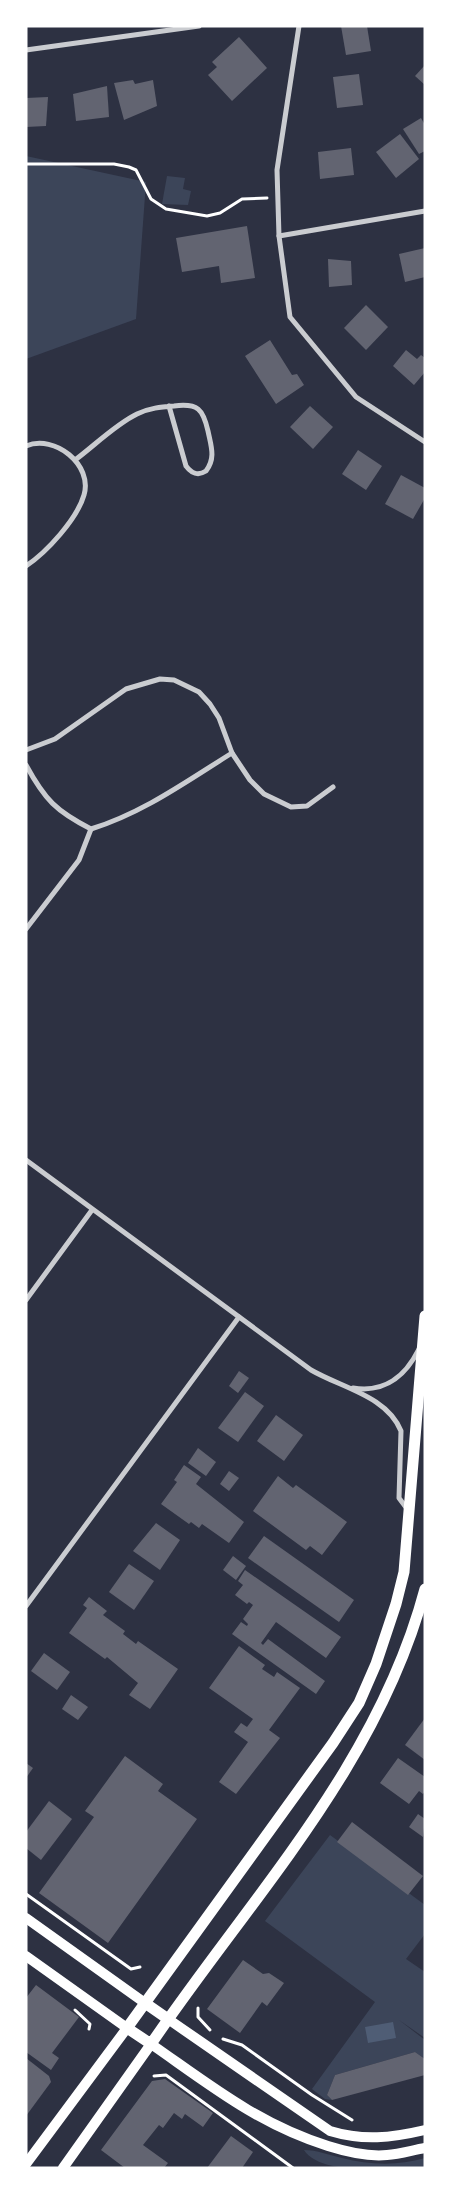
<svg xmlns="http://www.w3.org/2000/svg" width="451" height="2194" viewBox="0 0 451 2194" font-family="'Titillium Web',sans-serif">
  <rect width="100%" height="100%" fill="#2d3142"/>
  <g fill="#3c4559">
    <polygon points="26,156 146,182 136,319 26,359"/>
    <polygon points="167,176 185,178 183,189 191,191 188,205 162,204"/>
    <polygon points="330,1835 425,1905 425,1934 406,1959 425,1972 425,2038 399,2020 425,2040 425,2059 415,2052 335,2075 327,2095 332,2100 325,2099 312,2089 375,2002 265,1921"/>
    <path d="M304,2150c13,0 25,5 38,8 28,7 55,8 83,0v10c-30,0 -104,9 -121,-18z"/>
  </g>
  <polygon fill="#4f5d75" points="393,2022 396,2038 368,2043 365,2027"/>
  <g fill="#626471">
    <polygon points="341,26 367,26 371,51 346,55"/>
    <polygon points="239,37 267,68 232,101 208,75 217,67 212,62"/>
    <polygon points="425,65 425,85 415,76"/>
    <polygon points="359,74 363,105 337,108 333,77"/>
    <polygon points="133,80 135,84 153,80 157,106 124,120 114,83"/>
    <polygon points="107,86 109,117 76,121 73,94"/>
    <polygon points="48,97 46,126 26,127 26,98"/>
    <polygon points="421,118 425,125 425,151 419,154 403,129"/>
    <polygon points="400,134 419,159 396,178 376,152"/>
    <polygon points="351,148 354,175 320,179 318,152"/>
    <polygon points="247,226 255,278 221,283 219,266 182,272 176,238"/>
    <polygon points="425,248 425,277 405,282 399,254"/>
    <polygon points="328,259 351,261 352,285 329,287"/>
    <polygon points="366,305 388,327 366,350 344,328"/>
    <polygon points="270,340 292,375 297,374 304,385 276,404 245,356"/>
    <polygon points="406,350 417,359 421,355 425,358 425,372 414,385 393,366"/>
    <polygon points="310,406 333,427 313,449 290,427"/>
    <polygon points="358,450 382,466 366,490 342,474"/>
    <polygon points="401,475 425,488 425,498 413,519 385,504"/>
    <polygon points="239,1371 249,1378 238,1393 229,1386"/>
    <polygon points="245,1392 264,1406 238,1442 218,1428"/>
    <polygon points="276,1415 303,1435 284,1461 257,1441"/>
    <polygon points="198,1448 216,1462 206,1476 188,1463"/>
    <polygon points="184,1465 201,1477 196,1484 244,1522 229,1543 202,1524 199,1528 191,1522 189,1524 161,1504 177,1482 174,1480"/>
    <polygon points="229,1471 239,1478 229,1491 220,1484"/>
    <polygon points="278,1476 293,1488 296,1485 347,1522 322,1555 310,1546 306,1550 253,1511"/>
    <polygon points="156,1523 180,1540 160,1570 133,1551"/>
    <polygon points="264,1536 354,1600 339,1622 248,1558"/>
    <polygon points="233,1556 246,1566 236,1580 223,1570"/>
    <polygon points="129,1564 154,1581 134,1610 109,1592"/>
    <polygon points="245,1570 341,1637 326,1658 276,1622 261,1643 263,1645 268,1639 325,1681 316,1694 232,1634 241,1622 247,1626 248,1624 243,1619 253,1605 249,1602 247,1604 235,1595 243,1585 238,1581"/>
    <polygon points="89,1597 107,1611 103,1615 125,1631 123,1634 136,1644 138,1641 178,1669 150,1709 129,1695 138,1683 107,1657 105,1659 69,1633 87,1608 83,1605"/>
    <polygon points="239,1646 265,1665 262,1669 274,1677 277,1672 300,1688 269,1730 280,1738 236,1794 219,1782 248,1742 234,1732 241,1723 247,1727 253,1719 209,1688"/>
    <polygon points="44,1653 70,1672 57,1690 31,1671"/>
    <polygon points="71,1695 88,1707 78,1720 62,1709"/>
    <polygon points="425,1718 425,1760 405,1745"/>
    <polygon points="125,1756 163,1784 158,1791 197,1819 108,1943 39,1893 94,1817 85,1811"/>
    <polygon points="398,1758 425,1777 425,1791 423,1794 419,1791 409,1804 380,1783"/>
    <polygon points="26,1763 33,1768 26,1778"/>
    <polygon points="49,1801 72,1819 41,1860 26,1848 26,1832"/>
    <polygon points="418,1814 425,1819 423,1837 409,1827"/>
    <polygon points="352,1822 423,1876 408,1895 337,1842"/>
    <polygon points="243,1960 263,1974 269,1973 284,1983 267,2006 262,2002 240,2033 207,2009"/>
    <polygon points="36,1985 79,2017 52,2053 59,2058 51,2070 26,2052 26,1998"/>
    <polygon points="415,2052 425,2059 425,2075 332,2100 327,2095 335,2075"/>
    <polygon points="26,2058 49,2076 51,2082 26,2116"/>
    <polygon points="165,2079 213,2113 203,2127 185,2114 182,2119 174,2113 163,2128 159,2125 143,2145 168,2163 164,2168 125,2168 101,2150 152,2081"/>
    <polygon points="231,2136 253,2152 242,2168 207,2168"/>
  </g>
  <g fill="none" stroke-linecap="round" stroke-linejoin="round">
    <g stroke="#fff" stroke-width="3">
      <polyline points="26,164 114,164 129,167 136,170 151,199 166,209 207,216 220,213 242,199 267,198"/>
      <polyline points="26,1894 131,1969 140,1967"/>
      <polyline points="198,2008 198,2017 210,2030"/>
      <polyline points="75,2010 90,2024 89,2029"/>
      <polyline points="223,2039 242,2045 312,2095 352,2120"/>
      <polyline points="154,2076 166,2075 293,2168"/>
    </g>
    <g stroke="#caccd0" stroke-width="5">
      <polyline points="299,26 277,170 279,236 290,317 356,397 425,442"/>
      <polyline points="26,50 199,26"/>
      <polyline points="279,236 425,211"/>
      <path d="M26,446c29,-12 67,19 58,49 -7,24 -37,57 -58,71"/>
      <path d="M75,460c19,-14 41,-36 62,-46 12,-6 24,-7 37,-8 24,-3 29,3 34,25 3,15 8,27 -2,40 -8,5 -14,3 -20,-5l-17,-60"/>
      <polyline points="26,750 55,739 126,689 160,679 174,680 199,692 210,704 219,718 232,753 250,780 264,794 291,807 307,806 333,787"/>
      <path d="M26,765c19,35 30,46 65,64 52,-16 96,-48 141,-76"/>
      <polyline points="26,929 79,860 91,829"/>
      <path d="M26,1160l285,210c31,18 76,26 90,61l-2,67 9,12"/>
      <polyline points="26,1300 92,1210"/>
      <path d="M353,1388c32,5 52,-11 66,-39"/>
      <polyline points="26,1606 239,1317"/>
    </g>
    <g stroke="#fff" stroke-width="10">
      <polyline points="26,1918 145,2003"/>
      <polyline points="26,1956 127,2028 26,2164"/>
      <path d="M168,2019l162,112c33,10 61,7 95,-1"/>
      <path d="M63,2168l88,-124c59,41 107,80 177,102 19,6 39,11 59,9 13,-1 26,-5 38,-7"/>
    </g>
    <g stroke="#fff" stroke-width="11">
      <path d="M425,1316l-21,256 -8,32 -20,60 -17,39 -26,40 -206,285 24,16c100,-147 227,-278 274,-455"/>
      <polyline points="145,2003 168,2019"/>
    </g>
  </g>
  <rect width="451" height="2194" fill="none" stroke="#ffffff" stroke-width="55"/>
</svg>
